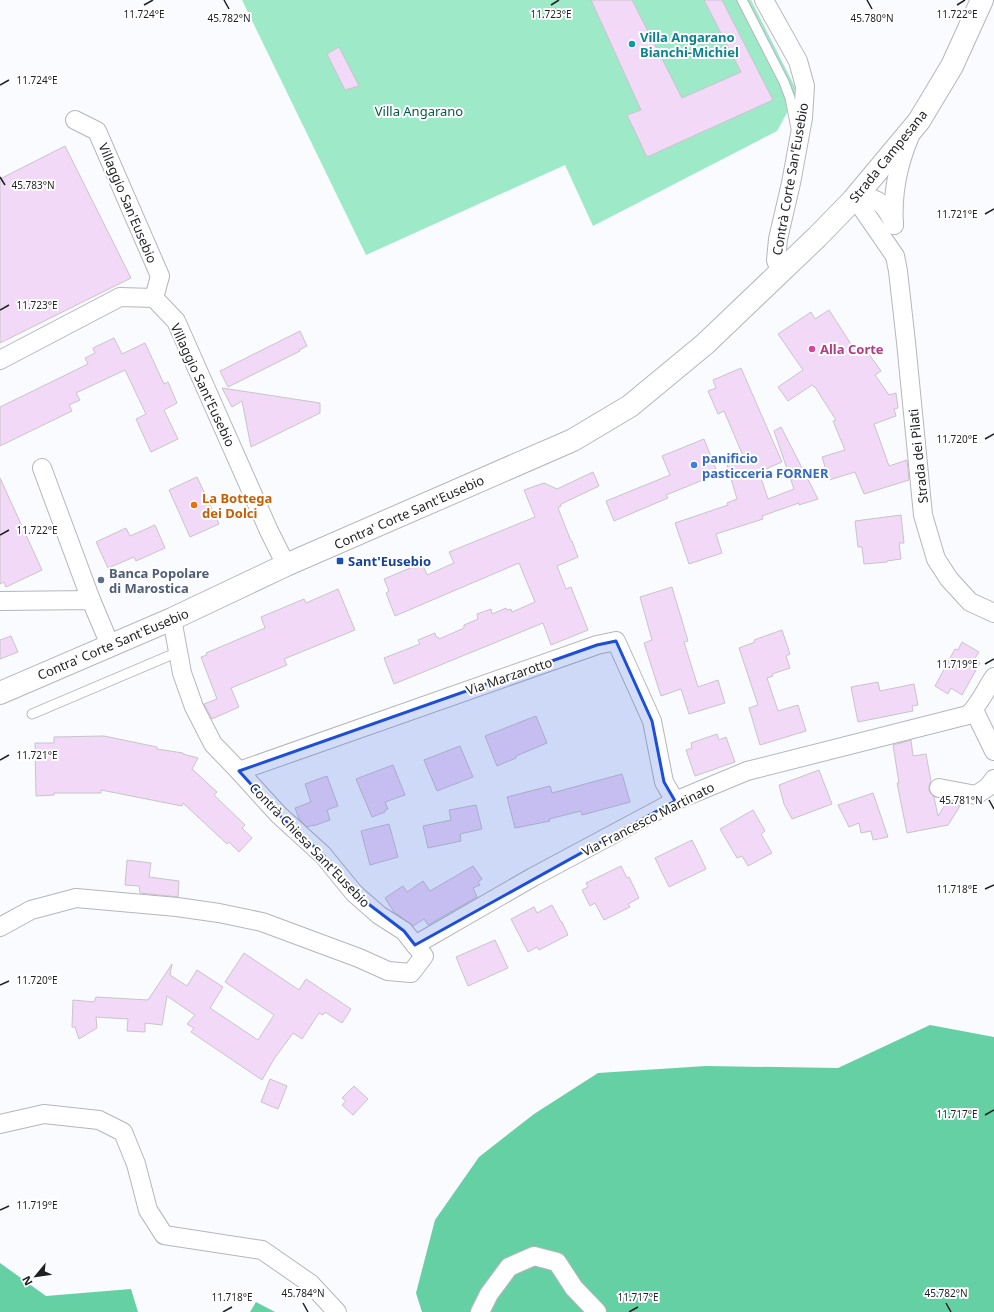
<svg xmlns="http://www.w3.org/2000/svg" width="994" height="1312" viewBox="0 0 994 1312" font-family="'Noto Sans',sans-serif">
  <rect width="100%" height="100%" fill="#fafbff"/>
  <polygon fill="#9eeac8" points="242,0 751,0 798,93 777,131 593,226 565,165 366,255"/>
  <g fill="#64d0a4">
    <polygon points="930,1025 994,1037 994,1312 422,1312 416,1293 435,1220 479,1157 534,1114 598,1073 706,1066 838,1068"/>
    <polygon points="0,1263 46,1296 131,1289 138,1312 0,1312"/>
    <polygon points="256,1302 275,1312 250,1312"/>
  </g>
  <g fill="#f1d9f7" stroke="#c9c4ca">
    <polygon points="591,0 632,0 682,98 741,72 704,0 722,0 773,100 647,157 627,115 641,110"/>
    <polygon points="339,47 359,86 345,90 327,54"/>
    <polygon points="65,146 131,278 0,343 0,179"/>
    <polygon points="829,310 858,355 866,350 881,371 875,375 889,395 896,393 898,408 894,409 896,416 874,424 889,466 907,460 909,480 864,494 855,472 829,480 822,457 845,450 833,421 836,420 815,387 814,387 812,385 788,401 778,387 803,370 778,334 811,312 815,319"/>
    <polygon points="300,331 307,346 299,350 300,351 228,387 220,371"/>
    <polygon points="114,338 122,354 145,343 164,384 168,382 177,403 164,410 178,439 151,452 136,419 146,414 125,370 76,393 80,400 69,405 72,411 0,446 0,407 88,364 85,358 95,353 93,348"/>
    <polygon points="741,368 782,462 759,472 768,499 794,489 774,431 781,427 818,499 799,505 799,503 762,516 763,519 716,534 722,553 689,564 675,523 728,505 727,503 737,499 727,465 744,458 724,411 718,414 708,391 716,388 713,380"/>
    <polygon points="222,388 320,403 320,413 251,447 242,401 232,407"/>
    <polygon points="704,439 718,474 666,495 668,498 614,521 606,501 670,475 662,456"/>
    <polygon points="593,472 599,486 561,504 561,506 558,508 571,541 572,541 578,557 557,566 566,589 571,587 588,630 551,645 543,623 394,684 384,658 420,644 418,640 435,633 436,637 438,637 439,639 464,628 464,625 478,619 477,614 491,609 492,614 506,608 507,610 511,609 512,612 535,602 519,563 395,616 386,593 389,591 384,579 422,563 427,575 454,563 449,552 535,517 524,490 544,483 557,489"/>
    <polygon points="197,477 219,524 190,537 169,490"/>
    <polygon points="0,478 42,570 6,587 4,582 0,584"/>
    <polygon points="901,515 904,543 899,543 901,559 887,561 887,562 864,564 862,547 858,547 855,521"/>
    <polygon points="155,525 165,548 136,561 134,557 108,568 96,542 126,528 130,536"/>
    <polygon points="672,587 688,641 684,642 698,687 718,680 725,703 689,714 681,689 661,696 644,643 652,640 640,597"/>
    <polygon points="338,589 355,630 284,659 287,665 231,688 239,707 212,719 204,704 217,699 201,657 207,655 206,653 265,628 261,617 304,599 306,603"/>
    <polygon points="782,630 790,654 786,656 790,668 772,674 773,676 767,678 778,711 798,705 806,731 760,745 749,708 758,705 739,648 755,642 754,640"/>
    <polygon points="11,636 18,652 0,659 0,640"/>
    <polygon points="962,642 979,652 974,660 980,663 962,695 951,688 948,694 935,686 955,649 958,650"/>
    <polygon points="878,682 880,691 914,684 918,705 912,706 913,711 858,722 851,687"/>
    <polygon points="536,716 547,743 516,756 516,758 497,766 485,736"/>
    <polygon points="717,734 719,740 726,737 735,762 695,776 686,750 692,748 691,743"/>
    <polygon points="104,736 157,747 157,749 183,753 183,754 198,758 192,769 217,792 214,795 245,825 242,828 252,838 239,852 229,842 227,844 183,803 182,806 101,790 101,793 54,793 54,795 36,796 35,743 54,743 54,737"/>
    <polygon points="911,740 913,756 926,754 931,781 929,786 929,791 934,797 938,816 948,800 960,806 948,825 907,833 897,783 899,783 893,745"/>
    <polygon points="460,746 473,777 437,791 424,760"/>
    <polygon points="393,765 405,795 385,802 388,809 385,810 385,812 372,817 356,779"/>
    <polygon points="819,770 832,804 792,819 784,804 779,785"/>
    <polygon points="622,774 630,802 582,815 581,811 549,819 550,821 515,828 507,797 550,786 552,793"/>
    <polygon points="327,776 338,806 327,810 330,820 313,826 313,825 307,827 299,819 295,808 311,802 305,784"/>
    <polygon points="873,793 888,837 873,840 871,831 861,833 859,823 849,827 838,805"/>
    <polygon points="476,805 482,829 460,834 461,841 428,848 423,826 451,820 449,810"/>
    <polygon points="753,810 765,831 761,834 772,853 748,866 742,856 737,858 720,829"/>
    <polygon points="389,824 398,857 370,865 361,831"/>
    <polygon points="692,840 706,869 669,887 655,858"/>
    <polygon points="127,860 151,863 149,877 179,881 178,897 140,893 139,886 125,885"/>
    <polygon points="473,866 482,879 478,882 480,885 473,888 477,897 428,925 424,919 413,926 394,912 385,898 403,886 407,892 423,881 430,891"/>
    <polygon points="621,866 627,878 629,877 639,898 628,904 630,907 604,920 595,903 590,906 582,890 588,887 586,883"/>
    <polygon points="552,905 561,922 562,922 568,935 539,950 537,947 528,952 511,919 534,907 537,913"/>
    <polygon points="495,940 508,968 468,986 456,957"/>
    <polygon points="244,953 299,990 306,979 351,1009 342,1023 325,1012 323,1015 319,1013 302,1039 293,1033 274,1059 262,1080 191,1032 194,1028 187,1024 195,1015 167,996 162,1025 145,1023 145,1032 127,1031 128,1019 96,1017 97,1028 79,1039 75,1027 72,1027 73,1000 94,1002 96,997 148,1000 172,964 170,975 187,986 197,970 223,987 210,1008 258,1040 274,1015 225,982"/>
    <polygon points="270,1079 287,1086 278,1109 261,1102"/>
    <polygon points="354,1086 368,1099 353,1115 342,1105 346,1101 342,1098"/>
  </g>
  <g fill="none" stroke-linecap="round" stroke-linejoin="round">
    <g stroke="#b4b6bc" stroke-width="11">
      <g id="lane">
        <polyline points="742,0 784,82 790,98 796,128"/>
        <polyline points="32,714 178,652"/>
      </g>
    </g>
    <g stroke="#b4b6bc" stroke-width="20">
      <g id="street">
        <polyline points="764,0 798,61 805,86 803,118 791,183 778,239 776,260 780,272"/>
        <polyline points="75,120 97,131 160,276 154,298"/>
        <path d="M894,225c-7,-19 -17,-31 -39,-27l40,58 3,15 8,71 17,173 13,44 13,20 21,23 24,11"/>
        <path d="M894,225c-2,-30 4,-61 16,-89"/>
        <polyline points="0,360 120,297 154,298 176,321 269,531 286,565"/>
        <polyline points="42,468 91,600"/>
        <polyline points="0,601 91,600 110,645"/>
        <polyline points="974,710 994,751"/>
        <polyline points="239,771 597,645 616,641 652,721 664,782 675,801"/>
        <polyline points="939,788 976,795 988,787 994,779"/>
        <polyline points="0,927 31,910 76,898 177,907 219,913 262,922 359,958 388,971 411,973 424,956 404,931 379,915 354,893 323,855 278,814 239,771 213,744 194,707 182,673 172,619"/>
        <path d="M415,945l118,-68 142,-76 72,-30 221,-56c10,-8 18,-26 26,-38"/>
        <polyline points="0,1124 44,1114 99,1120 123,1132 136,1164 148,1210 164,1235 262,1250 311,1284 337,1312"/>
        <polyline points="480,1312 489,1294 509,1267 534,1256 557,1262 574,1288 597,1312"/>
      </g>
    </g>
    <g stroke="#b4b6bc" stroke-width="24">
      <polyline id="secondary" points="0,693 172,619 286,565 573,440 630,406 705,344 817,237 853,200 919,121 952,66 982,0"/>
    </g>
    <use href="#lane" stroke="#fff" stroke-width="9"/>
    <use href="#street" stroke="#fff" stroke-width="18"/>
    <use href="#secondary" stroke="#fff" stroke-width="22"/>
  </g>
  <path fill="#1d4ed8" fill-opacity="0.2" stroke="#1d4ed8" stroke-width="3" stroke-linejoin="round" d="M616,641l36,80 12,61 11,19 -260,144 -11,-14 -50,-38 -31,-38 -45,-41 -39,-43 358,-126z"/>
  <path fill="none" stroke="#1e1f21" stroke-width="1.5" d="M224,0l5,9M867,0l5,9M144,5l9,-5M551,5l8,-5M957,5l8,-5M0,85l9,-5M0,177l5,8M985,214l9,-5M0,310l9,-5M985,439l9,-5M0,535l9,-5M985,664l9,-5M0,760l9,-5M989,800l5,9M985,889l9,-4M0,985l9,-4M985,1115l9,-5M0,1210l9,-4M303,1303l5,9M946,1303l5,9M223,1312l9,-5M629,1312l9,-5"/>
  <circle fill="#0f9aa8" stroke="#fff" stroke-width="1.5" cx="632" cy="44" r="4"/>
  <circle fill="#d1479c" stroke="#fff" stroke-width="1.5" cx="812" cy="349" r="4"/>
  <circle fill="#3f7fe0" stroke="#fff" stroke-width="1.5" cx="694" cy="465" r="4"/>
  <circle fill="#e8710a" stroke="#fff" stroke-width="1.5" cx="194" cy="505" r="4"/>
  <rect fill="#1a4fb4" stroke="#fff" stroke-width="1.5" x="336" y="557" width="8" height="8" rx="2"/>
  <circle fill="#5c6f8a" stroke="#fff" stroke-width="1.5" cx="101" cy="580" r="4"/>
  <g text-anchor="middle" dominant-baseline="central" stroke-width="4" stroke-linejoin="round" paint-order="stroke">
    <g font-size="13" font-weight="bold" fill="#0d838f" stroke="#fff" text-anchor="start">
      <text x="640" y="37">Villa Angarano<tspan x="640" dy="15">Bianchi-Michiel</tspan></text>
    </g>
    <g font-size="13" fill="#025d42" stroke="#fff">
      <text x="419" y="111">Villa Angarano</text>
    </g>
    <g font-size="13" fill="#1e1f21" stroke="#fff">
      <text transform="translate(888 156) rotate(-51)">Strada Campesana</text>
      <text transform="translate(790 179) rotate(-80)">Contrà Corte San'Eusebio</text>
      <text transform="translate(128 203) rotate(67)">Villaggio San'Eusebio</text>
      <text transform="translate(203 385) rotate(65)">Villaggio Sant'Eusebio</text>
      <text transform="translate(918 456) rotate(-96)">Strada dei Pilati</text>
      <text transform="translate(409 512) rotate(-24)">Contra' Corte Sant'Eusebio</text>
      <text transform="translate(113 644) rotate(-23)">Contra' Corte Sant'Eusebio</text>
      <text transform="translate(509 676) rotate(-19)">Via Marzarotto</text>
      <text transform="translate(648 819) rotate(-27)">Via Francesco Martinato</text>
      <text transform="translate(310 845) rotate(46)">Contrà Chiesa Sant'Eusebio</text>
    </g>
    <g font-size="13" font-weight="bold" fill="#b23c85" stroke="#fff" text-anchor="start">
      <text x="820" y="349">Alla Corte</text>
    </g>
    <g font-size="13" font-weight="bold" fill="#366cbe" stroke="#fff" text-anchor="start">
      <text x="702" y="458">panificio<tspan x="702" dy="15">pasticceria FORNER</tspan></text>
    </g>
    <g font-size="13" font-weight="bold" fill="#c56008" stroke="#fff" text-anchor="start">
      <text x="202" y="498">La Bottega<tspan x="202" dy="15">dei Dolci</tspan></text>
    </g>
    <g font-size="13" font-weight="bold" fill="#164399" stroke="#fff" text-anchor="start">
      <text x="348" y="561">Sant'Eusebio</text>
    </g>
    <g font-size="13" font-weight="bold" fill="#4e5e75" stroke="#fff" text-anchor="start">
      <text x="109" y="573">Banca Popolare<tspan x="109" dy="15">di Marostica</tspan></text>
    </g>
  </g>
  <g font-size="10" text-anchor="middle" fill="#1e1f21" stroke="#fff" stroke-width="4" stroke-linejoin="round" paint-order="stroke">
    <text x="144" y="18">11.724°E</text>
    <text x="551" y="18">11.723°E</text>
    <text x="957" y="18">11.722°E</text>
    <text x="229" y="22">45.782°N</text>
    <text x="872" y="22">45.780°N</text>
    <text x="37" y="84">11.724°E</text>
    <text x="33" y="189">45.783°N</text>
    <text x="957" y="218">11.721°E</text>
    <text x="37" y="309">11.723°E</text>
    <text x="957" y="443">11.720°E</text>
    <text x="37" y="534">11.722°E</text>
    <text x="957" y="668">11.719°E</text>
    <text x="37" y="759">11.721°E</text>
    <text x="961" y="804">45.781°N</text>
    <text x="957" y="893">11.718°E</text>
    <text x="37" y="984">11.720°E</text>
    <text x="957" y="1118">11.717°E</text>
    <text x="37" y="1209">11.719°E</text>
    <text x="303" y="1297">45.784°N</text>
    <text x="946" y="1297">45.782°N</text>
    <text x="232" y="1301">11.718°E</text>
    <text x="638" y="1301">11.717°E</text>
  </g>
  <g transform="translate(36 1276) rotate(241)" stroke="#ffffff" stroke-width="3" paint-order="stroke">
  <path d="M0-3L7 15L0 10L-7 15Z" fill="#1e1f21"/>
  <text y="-6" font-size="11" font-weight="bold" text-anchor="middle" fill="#1e1f21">N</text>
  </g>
</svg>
